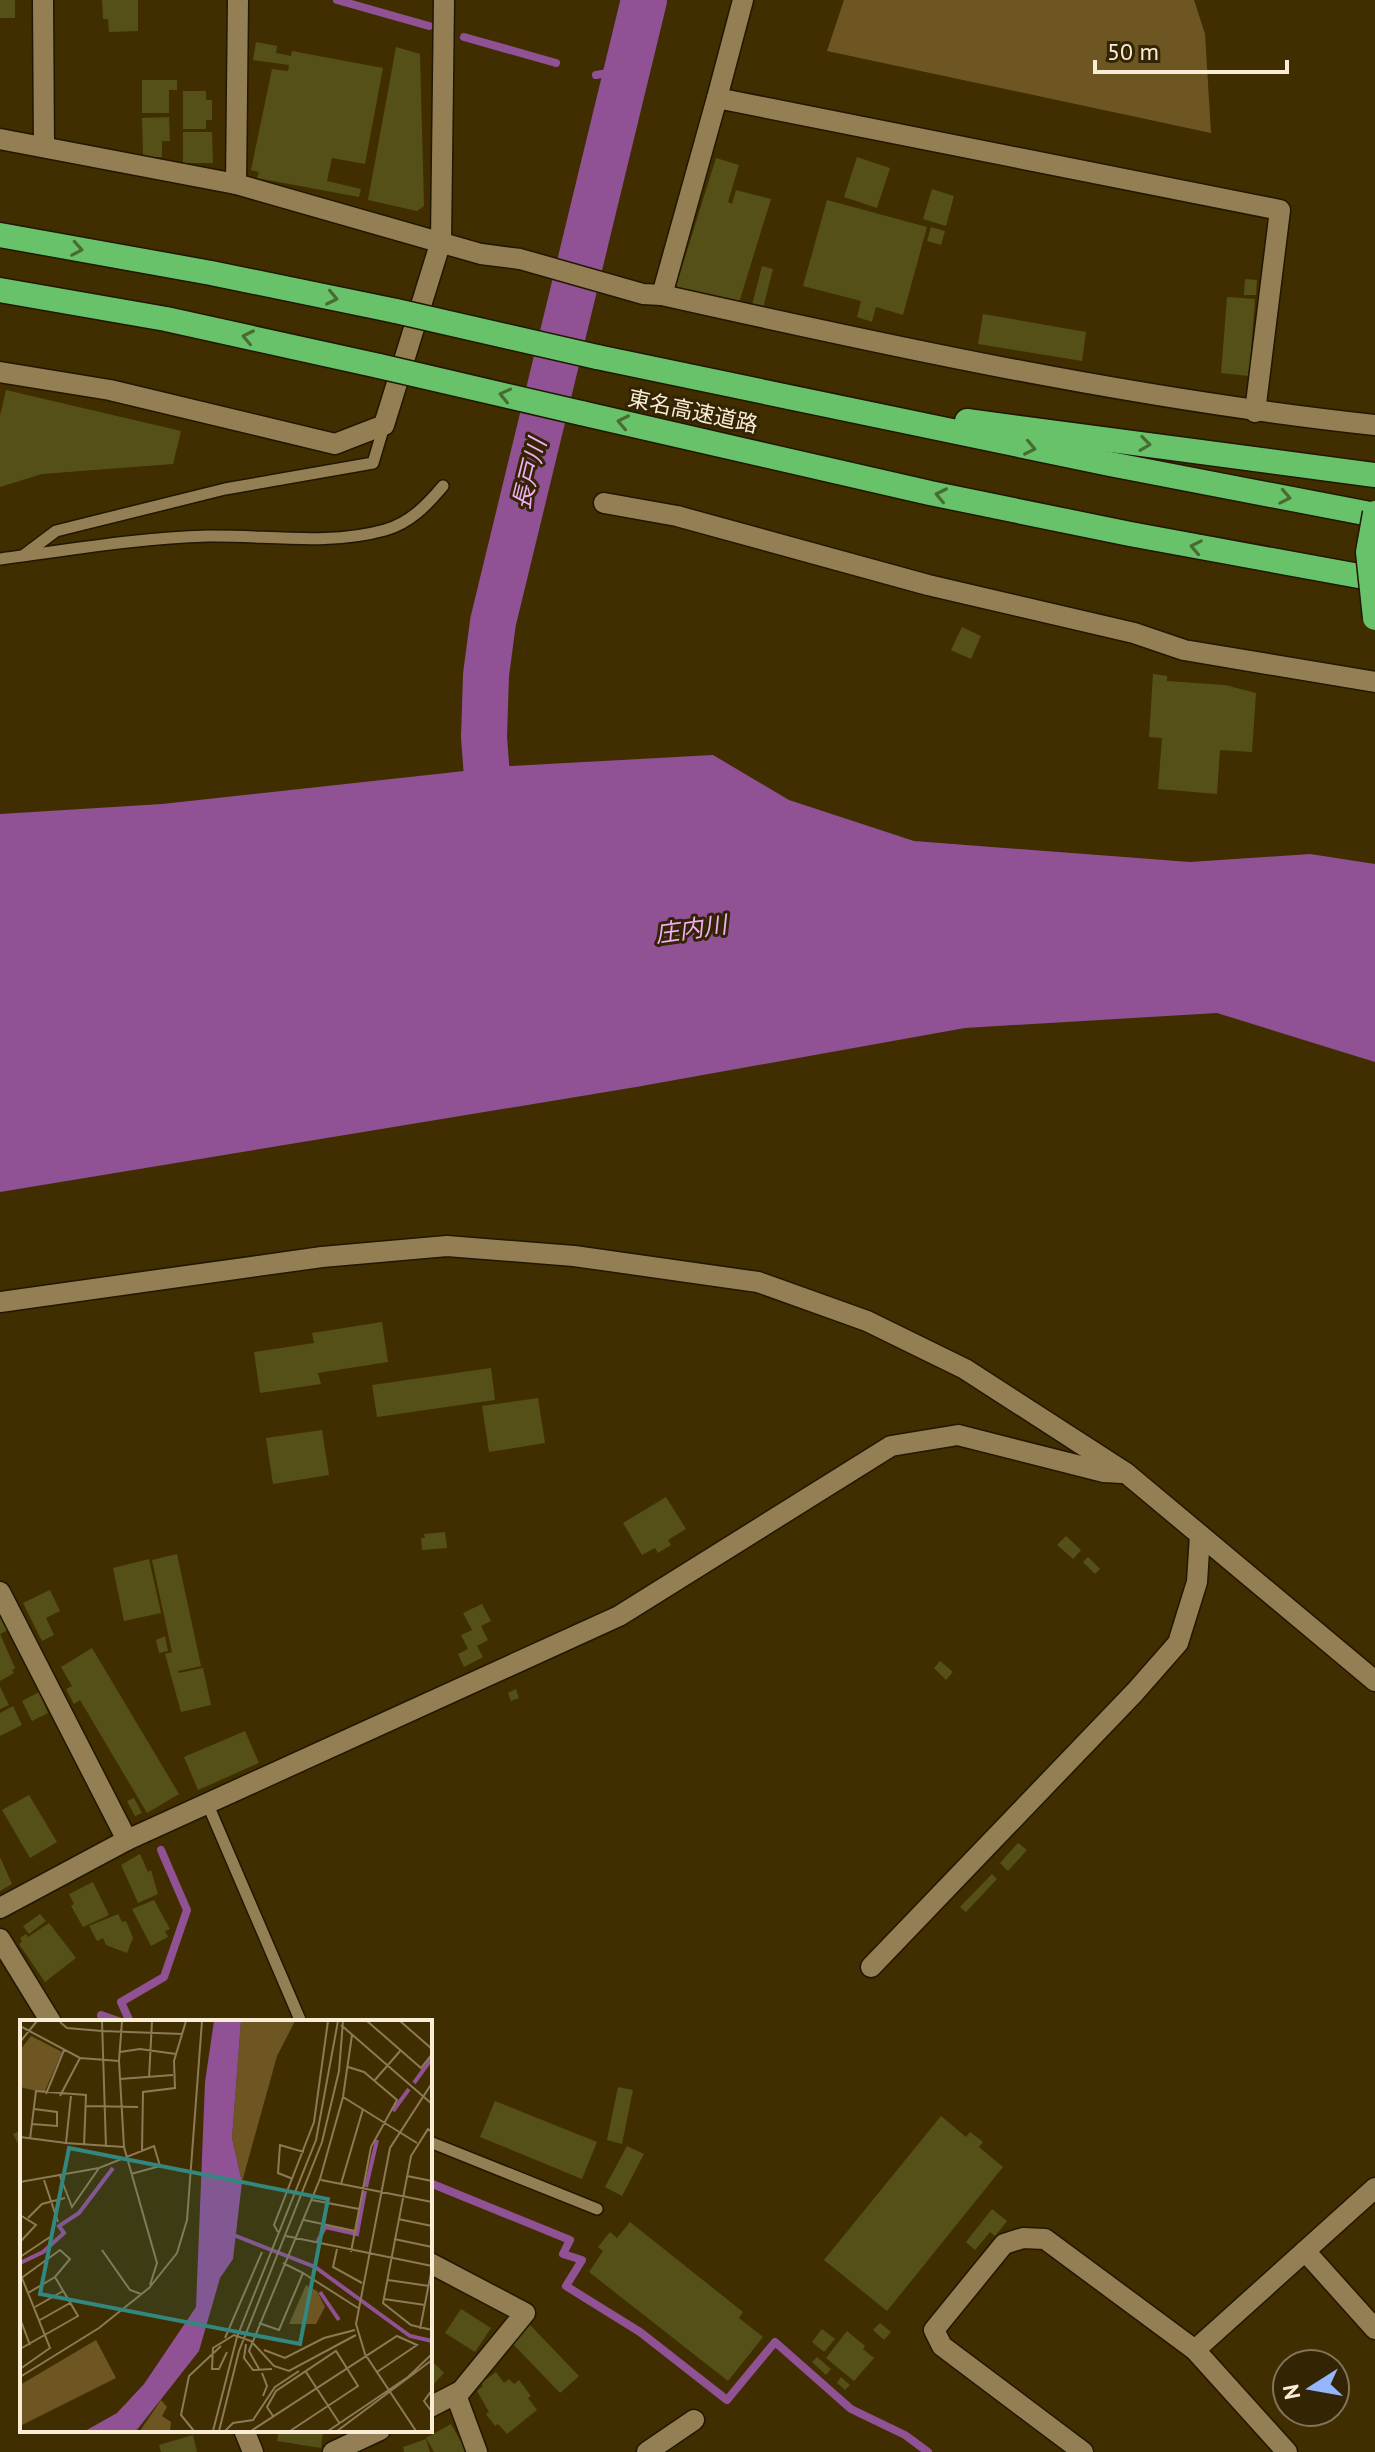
<svg xmlns="http://www.w3.org/2000/svg" width="1375" height="2452" viewBox="0 0 1375 2452" font-family="'PT Sans','Noto Sans JP',sans-serif">
  <rect width="100%" height="100%" fill="#402e00"/>
  <polygon fill="#6e5622" points="844,0 1194,0 1205,34 1211,133 827,51"/>
  <polygon fill="#905195" points="713,755 789,800 914,841 1190,862 1310,854 1375,864 1375,1062 1217,1013 965,1028 636,1087 0,1192 0,814 162,804 511,766"/>
  <g fill="none" stroke-linecap="round" stroke-linejoin="round">
    <g stroke="#905195" stroke-width="8">
      <polyline points="337,0 429,26"/>
      <polyline points="464,37 556,63"/>
      <polyline points="596,75 627,70"/>
      <polyline points="101,2015 121,2022"/>
      <polyline points="130,2022 121,2002 164,1977 187,1910 161,1850"/>
      <polyline points="430,2183 570,2240 563,2254 582,2260 566,2286 640,2332 727,2400 775,2342 851,2409 905,2435 928,2452"/>
    </g>
    <polyline stroke="#905195" stroke-width="46" points="491,830 484,737 486,675 493,622 644,0"/>
  </g>
  <g fill="#555018">
    <rect x="0" y="0" width="15" height="18"/>
    <polygon points="102,0 138,0 138,31 109,32 108,19 103,19"/>
    <polygon points="256,42 277,46 276,53 291,56 292,51 383,68 365,164 332,158 327,181 361,189 359,197 257,178 259,172 251,170 272,69 288,71 289,65 253,60"/>
    <polygon points="396,47 420,54 424,206 417,211 368,200"/>
    <polygon points="142,80 177,80 177,90 169,90 169,113 142,113"/>
    <polygon points="183,91 206,91 206,100 212,100 212,120 206,120 206,129 183,129"/>
    <polygon points="169,117 170,141 162,141 162,157 143,157 142,118"/>
    <polygon points="183,132 212,132 213,163 183,163"/>
    <polygon points="857,157 890,168 877,208 844,197"/>
    <polygon points="716,158 739,165 728,202 732,204 736,190 771,199 738,306 679,291 676,286"/>
    <polygon points="932,189 954,196 946,226 923,219"/>
    <polygon points="827,200 927,227 903,315 876,307 872,322 857,317 861,301 803,286"/>
    <polygon points="931,227 945,231 941,245 927,241"/>
    <polygon points="762,266 773,269 763,308 752,305"/>
    <polygon points="1245,279 1257,280 1256,295 1244,295"/>
    <polygon points="1227,297 1255,299 1249,376 1221,373"/>
    <polygon points="983,314 1086,332 1082,361 978,344"/>
    <polygon points="6,390 181,431 173,464 42,474 0,487 0,416"/>
    <polygon points="962,627 981,636 971,659 951,650"/>
    <polygon points="1153,674 1167,676 1167,681 1225,685 1256,693 1252,752 1220,750 1217,794 1158,789 1162,738 1149,737"/>
    <polygon points="382,1322 388,1362 318,1373 321,1384 260,1393 254,1352 314,1343 312,1333"/>
    <polygon points="491,1368 495,1400 377,1417 372,1385"/>
    <polygon points="538,1398 545,1443 489,1452 482,1406"/>
    <polygon points="322,1430 329,1475 273,1484 266,1438"/>
    <polygon points="666,1497 686,1529 668,1540 671,1545 658,1553 655,1548 642,1555 623,1523"/>
    <polygon points="445,1532 447,1548 422,1550 421,1538 425,1538 424,1534"/>
    <polygon points="1066,1536 1081,1550 1073,1559 1057,1545"/>
    <polygon points="177,1554 201,1666 178,1671 179,1673 203,1668 211,1705 181,1712 165,1654 172,1652 152,1560"/>
    <polygon points="1088,1557 1100,1569 1095,1574 1083,1562"/>
    <polygon points="149,1559 161,1613 124,1621 113,1568"/>
    <polygon points="50,1590 60,1611 46,1618 54,1635 42,1641 23,1603"/>
    <polygon points="482,1604 491,1621 481,1626 488,1640 477,1646 483,1657 464,1667 458,1654 468,1649 461,1635 472,1630 463,1613"/>
    <polygon points="0,1615 8,1630 0,1634 15,1668 12,1670 14,1673 0,1681"/>
    <polygon points="165,1636 168,1651 159,1653 156,1640"/>
    <polygon points="92,1648 179,1794 147,1813 80,1700 74,1704 66,1689 72,1686 61,1667"/>
    <polygon points="940,1661 953,1672 946,1680 934,1668"/>
    <polygon points="0,1687 9,1705 0,1709"/>
    <polygon points="516,1689 519,1698 511,1701 508,1693"/>
    <polygon points="39,1692 48,1713 32,1721 22,1701"/>
    <polygon points="13,1706 22,1725 0,1736 0,1713"/>
    <polygon points="245,1731 259,1763 198,1790 184,1757"/>
    <polygon points="29,1795 57,1842 30,1858 2,1810"/>
    <polygon points="134,1798 142,1813 135,1816 127,1801"/>
    <polygon points="1018,1843 1027,1850 1008,1871 1000,1863"/>
    <polygon points="140,1854 148,1872 151,1870 158,1894 138,1903 121,1865"/>
    <polygon points="0,1857 12,1884 0,1891"/>
    <polygon points="992,1874 997,1879 966,1912 960,1907"/>
    <polygon points="93,1882 109,1915 83,1927 71,1906 74,1904 69,1894"/>
    <polygon points="154,1900 170,1929 165,1931 168,1937 151,1946 132,1909"/>
    <polygon points="40,1914 46,1921 29,1934 23,1926"/>
    <polygon points="118,1914 122,1922 126,1921 133,1938 127,1953 106,1945 103,1938 97,1941 89,1926"/>
    <polygon points="49,1923 76,1958 45,1982 19,1944 22,1942 20,1938 26,1934 28,1937"/>
    <polygon points="618,2087 633,2090 622,2144 607,2140"/>
    <polygon points="495,2101 597,2142 582,2179 480,2137"/>
    <polygon points="941,2116 966,2137 970,2132 983,2142 979,2147 1003,2167 887,2311 824,2260"/>
    <polygon points="22,2130 22,2151 13,2134"/>
    <polygon points="627,2146 644,2154 622,2196 605,2187"/>
    <polygon points="992,2209 1007,2221 995,2236 990,2232 975,2250 966,2242"/>
    <polygon points="630,2222 743,2312 739,2318 763,2337 728,2381 589,2272 603,2251 598,2247 610,2232 617,2238"/>
    <polygon points="461,2309 491,2328 475,2352 445,2333"/>
    <polygon points="880,2323 891,2332 884,2340 873,2330"/>
    <polygon points="530,2325 579,2376 560,2393 511,2342"/>
    <polygon points="822,2329 835,2339 824,2352 812,2342"/>
    <polygon points="847,2331 865,2346 863,2349 874,2358 854,2381 826,2358"/>
    <polygon points="817,2357 831,2369 826,2375 812,2362"/>
    <polygon points="430,2359 444,2373 430,2388"/>
    <polygon points="496,2372 504,2383 509,2379 514,2384 519,2380 531,2396 528,2398 537,2410 507,2434 498,2424 495,2426 486,2414 489,2412 477,2391 483,2386 481,2383"/>
    <polygon points="841,2377 850,2385 845,2390 837,2383"/>
    <polygon points="451,2424 467,2452 434,2452 426,2438"/>
    <polygon points="279,2430 323,2430 321,2448 277,2441"/>
    <polygon points="193,2435 197,2452 161,2452 159,2445"/>
    <polygon points="426,2439 430,2452 404,2452 403,2447"/>
  </g>
  <g fill="none" stroke-linecap="round" stroke-linejoin="round">
    <g stroke="#211702" stroke-width="14">
      <g id="lane">
        <polyline points="24,555 56,531 225,489 373,463 384,426"/>
        <path d="M0,559c69,-9 138,-21 208,-23 59,-1 120,10 177,-6 25,-7 42,-25 58,-44"/>
        <polyline points="208,1805 301,2022"/>
        <polyline points="430,2142 597,2209"/>
      </g>
    </g>
    <g stroke="#211702" stroke-width="23">
      <g id="street">
        <polyline points="43,0 44,147"/>
        <polyline points="717,98 743,0"/>
        <path d="M0,139l236,45 245,70 39,5 123,35 19,1c236,53 473,104 713,130"/>
        <polyline points="236,184 238,0"/>
        <polyline points="662,295 717,98 1280,210 1255,412"/>
        <polyline points="0,372 110,390 335,444 384,425 441,241 444,0"/>
        <polyline points="604,503 677,516 928,585 1134,633 1184,650 1375,682"/>
        <polyline points="0,1302 322,1257 447,1246 574,1256 758,1282 867,1321 965,1369 1126,1473 1375,1681"/>
        <polyline points="0,1592 127,1840"/>
        <polyline points="0,1908 127,1840 619,1616 891,1446 958,1435 1104,1472 1122,1473"/>
        <polyline points="0,1939 51,2022"/>
        <polyline points="871,1967 1135,1692 1178,1643 1197,1582 1200,1535"/>
        <polyline points="1305,2251 1375,2329"/>
        <polyline points="430,2263 525,2313 461,2391 430,2407"/>
        <polyline points="1195,2350 1375,2188"/>
        <polyline points="456,2395 477,2452"/>
        <polyline points="244,2430 253,2452"/>
        <polyline points="333,2452 380,2430"/>
        <polyline points="647,2452 694,2420"/>
        <polyline points="1083,2452 942,2346 934,2330 1004,2244 1023,2238 1045,2239 1195,2350 1287,2452"/>
      </g>
    </g>
    <g stroke="#211702" stroke-width="27">
      <g id="highway">
        <polyline points="0,235 211,273 396,311"/>
        <polyline points="0,290 166,319 379,366"/>
        <polyline points="597,357 1110,464 1375,515"/>
        <polyline points="581,413 930,493 1130,534 1375,579"/>
        <polyline points="967,421 1375,475"/>
      </g>
    </g>
    <use href="#lane" stroke="#947f54" stroke-width="11"/>
    <use href="#street" stroke="#947f54" stroke-width="20"/>
    <use href="#highway" stroke="#67c26a" stroke-width="24"/>
    <g stroke="#211702" stroke-width="27" stroke-linecap="butt">
      <g id="highway-bridge">
        <polyline points="396,311 597,357"/>
        <polyline points="379,366 581,413"/>
        <polyline points="1375,513 1368,552 1375,618"/>
      </g>
    </g>
    <use href="#highway-bridge" stroke="#67c26a" stroke-width="24"/>
  </g>
  <defs><path id="oneway-chevron" d="M-2-3.5L2.5 0L-2 3.5" fill="none" stroke-width="1.6" stroke-linecap="round" stroke-linejoin="round" transform="scale(2)"/></defs>
  <g stroke="#4a6b31">
    <use href="#oneway-chevron" transform="translate(77 249) rotate(10)"/>
    <use href="#oneway-chevron" transform="translate(332 298) rotate(12)"/>
    <use href="#oneway-chevron" transform="translate(248 337) rotate(-168)"/>
    <use href="#oneway-chevron" transform="translate(505 395) rotate(-167)"/>
    <use href="#oneway-chevron" transform="translate(623 422) rotate(-168)"/>
    <use href="#oneway-chevron" transform="translate(1145 444) rotate(8)"/>
    <use href="#oneway-chevron" transform="translate(1030 448) rotate(12)"/>
    <use href="#oneway-chevron" transform="translate(941 495) rotate(-168)"/>
    <use href="#oneway-chevron" transform="translate(1285 497) rotate(11)"/>
    <use href="#oneway-chevron" transform="translate(1196 547) rotate(-169)"/>
  </g>
  <g text-anchor="middle" dominant-baseline="central" stroke-width="6" stroke-linejoin="round" paint-order="stroke">
    <g font-size="22" fill="#f9edd6" stroke="#332403">
      <text transform="translate(693 411) rotate(12)">東名高速道路</text>
    </g>
    <g font-size="24" font-style="italic" fill="#f2adf6" stroke="#332403">
      <text transform="translate(529 474) rotate(-76)">長戸川</text>
      <text transform="translate(691 929) rotate(-8)">庄内川</text>
    </g>
  </g>
  <g transform="translate(20 2020)">
    <rect width="412" height="412" fill="#402e00"/>
    <path d="M221,1h54l-18,35 -35,126 -10,-44zM11,16l31,16 -18,41 -24,-6v-37zM286,265l11,6 8,16 -9,17h-27zM76,320l20,38 -96,48v-41zM141,380l6,7 -5,9 9,6 -1,9h-30z" fill="#6e5622"/>
    <path d="M194,1h27l-9,117 10,44 -9,77 -13,19 -21,73 -63,80h-51l32,-18 27,-29 52,-77 9,-225z" fill="#905195"/>
    <path fill="none" stroke="#905195" stroke-width="4" d="M394,63l18,-25M373,91l16,-22M346,167l11,-47M211,214l84,33 95,69 22,5M297,223l8,-16 32,7 8,-43M0,243l23,-11 21,-19 -5,-7 20,-13 34,-45M300,272l19,28"/>
    <path fill="none" stroke="#8a7a56" stroke-width="2" d="M82,1l4,126M102,1l-3,40 5,86 33,116 -7,22M347,1l54,47 11,-14M380,1l32,28M40,2l7,6 35,3 81,3M321,5l91,79M0,6l60,32 39,3M0,22l17,-21M100,32l20,-3 36,5M328,47l16,5 33,28 -26,47 -20,105M129,58l3,-57M100,59l53,-4M354,61l27,-31M26,74l18,-44M40,76l20,-38M51,76l-5,47 58,4M323,77l74,46M66,86l52,1M12,104l25,2v-14l-23,-3M412,112l-4,-3 -17,27 -28,147 28,22 21,5M0,117l46,6M10,119l6,-48 50,4 -2,51M122,131l1,-59 32,-4 -1,-27 12,-40M40,156l12,31 27,-39M387,156l25,5M273,159l-15,-6 2,-28 24,7M24,160l14,42M301,160l111,22M0,162l79,-14 55,-22 6,20 -29,8M321,164l22,-75M292,180l47,9M0,195l16,10 -16,17M8,198l14,-14 23,-6M378,199l34,7M284,200l51,11M258,212l-4,-7 40,-103 14,-101M266,216l146,30M374,219l38,8M317,229l-4,18 29,16M82,230l28,40 11,4M0,237l30,-20M283,253l55,35M0,259l40,-29 10,9 -15,18 -27,16M368,260l41,6M364,279l41,6M15,287l28,-16M20,300l30,-17M1,301l9,24M239,303l20,7 24,-57 -20,-10M400,309l12,-61M205,318l37,-86M226,324l-2,14 9,12 19,-1M0,329l58,-33 -23,-39M244,330l21,8 39,-20 31,-8M207,332l-8,17h-7l1,-21 21,-13 17,6 23,25 15,5 67,-36M0,349l30,-21 -28,-70M239,349l-10,-18 71,-172 23,-82 9,-62M286,352l34,52M242,353l5,13 -4,10M0,357l79,-49 50,-40 28,-35 10,-33 15,-199M412,370l-8,11 8,11M253,396l-6,-9 9,-16 60,-40 22,35 -68,45M174,411l-13,-16 8,-39 32,-30M193,411l24,-94 79,-197 22,-119M199,411l20,-80 83,-209 17,-71 4,-50M205,411l8,-8 20,-3 22,-33 24,-16M231,411l146,-95 20,9 -40,27M308,411l80,-54 24,-23M317,411l95,-71M396,411l-51,-77 -9,-30 34,-176 42,-65"/>
    <path fill="#32887e" fill-opacity="0.15" stroke="#32887e" stroke-width="4" d="M49,128l259,51 -28,145 -260,-50z"/>
    <rect width="412" height="412" fill="none" stroke="#f9edd6" stroke-width="4"/>
  </g>
  <g transform="translate(1311 2388) rotate(259)"><circle r="38" fill="#332403" stroke="#827457" stroke-width="2"/>
  <path d="M0-6L14 30L0 20L-14 30Z" fill="#95b6fd"/>
  <text y="-12" font-size="22" font-weight="bold" text-anchor="middle" fill="#f9edd6">N</text>
  </g>
  <path d="M1095 60v12h192v-12" fill="none" stroke="#f9edd6" stroke-width="4"/>
  <text x="1107" y="60" font-size="24" fill="#f9edd6" stroke="#332403" stroke-width="6" paint-order="stroke">50 m</text>
</svg>
